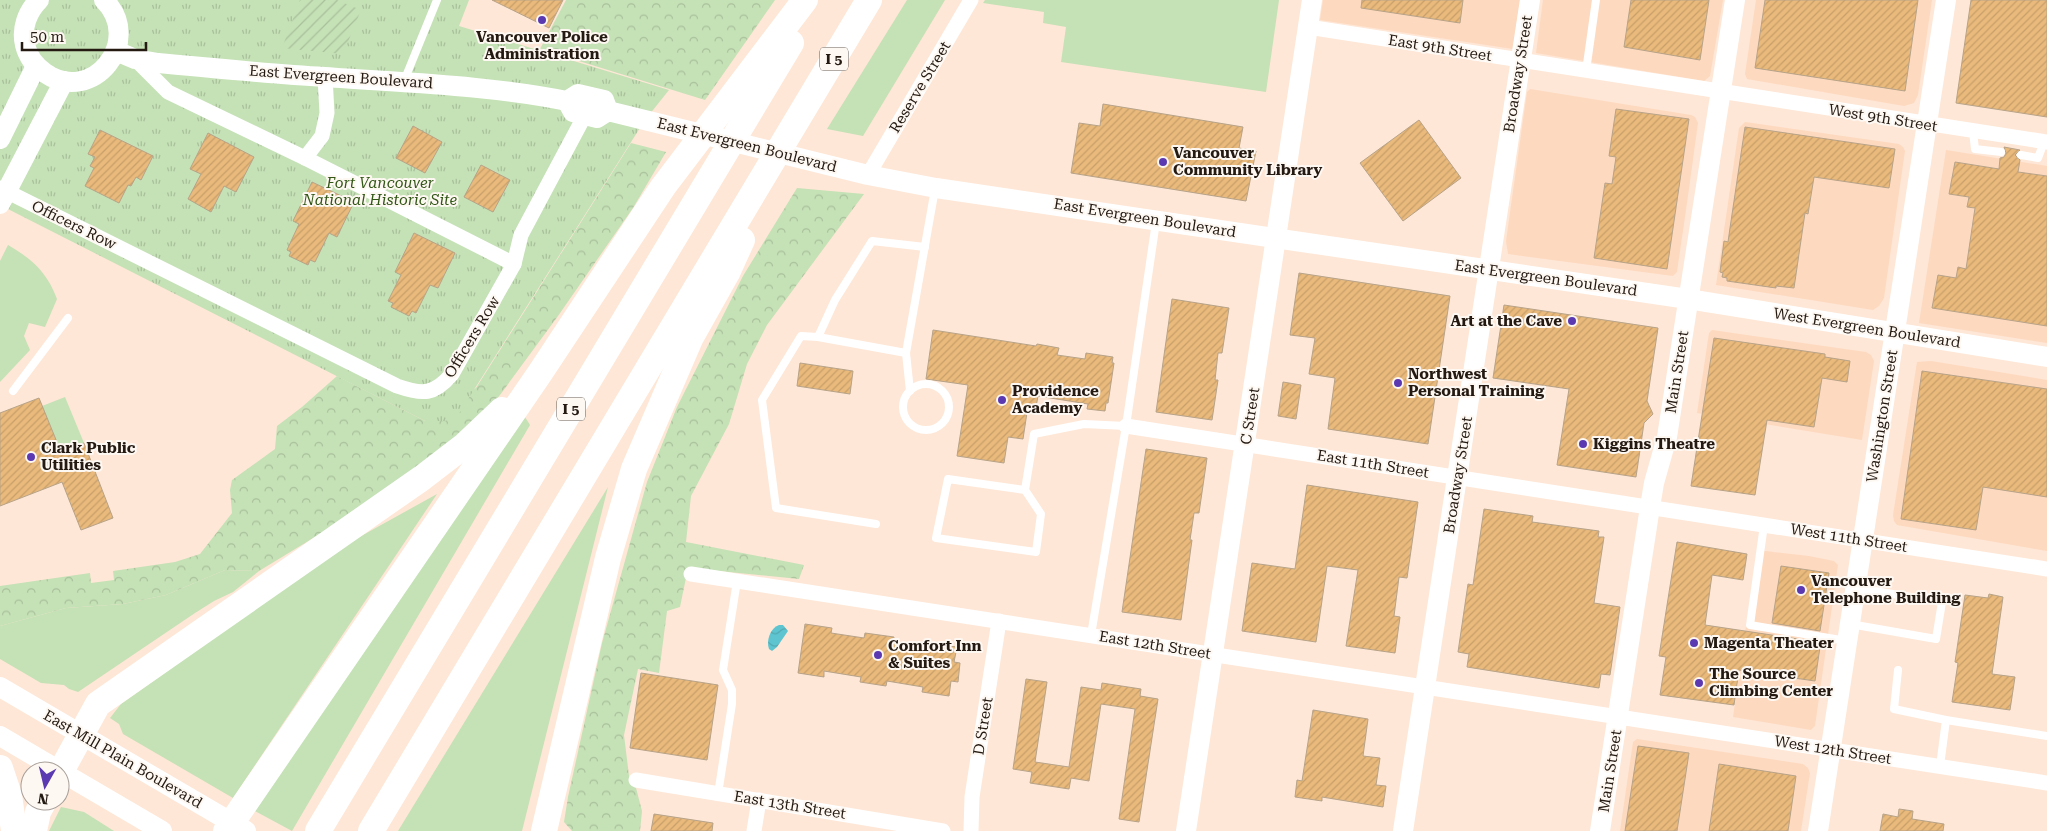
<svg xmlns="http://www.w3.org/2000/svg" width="2047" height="831" viewBox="0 0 2047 831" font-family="'Roboto Serif',serif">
  <defs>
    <pattern id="forest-crowns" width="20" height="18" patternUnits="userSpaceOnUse" patternTransform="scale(1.25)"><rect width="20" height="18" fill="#c5e1b6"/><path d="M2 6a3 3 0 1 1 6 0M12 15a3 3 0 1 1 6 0" fill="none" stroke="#a9c09b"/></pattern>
    <pattern id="park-tufts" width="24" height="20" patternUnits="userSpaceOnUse" patternTransform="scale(1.25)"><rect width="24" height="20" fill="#c5e1b6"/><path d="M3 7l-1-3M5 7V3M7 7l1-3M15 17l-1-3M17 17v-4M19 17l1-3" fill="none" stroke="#a9c09b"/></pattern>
    <pattern id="garden-furrows" width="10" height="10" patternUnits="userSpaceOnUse" patternTransform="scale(1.25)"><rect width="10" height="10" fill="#c5e1b6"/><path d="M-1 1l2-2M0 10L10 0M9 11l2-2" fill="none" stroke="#a9c09b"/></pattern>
    <pattern id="water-waves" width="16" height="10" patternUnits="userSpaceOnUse" patternTransform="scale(1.25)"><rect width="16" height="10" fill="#5ec5d0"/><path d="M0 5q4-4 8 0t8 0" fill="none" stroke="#52a9b2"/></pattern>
    <pattern id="building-hatch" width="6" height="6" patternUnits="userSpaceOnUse" patternTransform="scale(1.25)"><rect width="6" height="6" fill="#e9ba7c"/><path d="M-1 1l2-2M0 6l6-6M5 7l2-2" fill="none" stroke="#c89f6a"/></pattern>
  </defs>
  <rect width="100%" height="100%" fill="#fee7d6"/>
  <g fill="#fdd9bf">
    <polygon points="1323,0 1520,0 1513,49 1320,20"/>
    <polygon points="1543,0 1723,0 1710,76 1704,81 1536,53"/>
    <polygon points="1756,0 1932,0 1918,95 1914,103 1904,106 1747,79 1745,74"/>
    <polygon points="1530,89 1691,115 1695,117 1698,123 1688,196 1677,272 1673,276 1508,254 1506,241 1527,92"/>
    <polygon points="1745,122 1899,144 1903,147 1905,151 1884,298 1879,306 1873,310 1716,285 1739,128"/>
    <polygon points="1946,150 2047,166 2047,343 1919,323"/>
    <polygon points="1712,330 1866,352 1871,355 1874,361 1862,440 1697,413 1709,333"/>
    <polygon points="1931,361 2047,380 2047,551 1897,525 1894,521 1893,515 1917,362"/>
    <polygon points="1757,550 1809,556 1834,561 1838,565 1815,726 1811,730 1733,717"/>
    <polygon points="1637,739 1803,764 1808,768 1810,773 1801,831 1620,831 1633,742"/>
  </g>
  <g fill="#c5e1b6">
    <polygon points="907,0 945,0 863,136 827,129"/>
    <polygon points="985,0 1279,0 1266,92 1061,62 1066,27 1043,23 1044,12 983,3"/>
    <path d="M8,245c24,14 39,27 49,54l-12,28 -16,-4 -5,13 6,14 -30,32v-121z"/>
    <polygon points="65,397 84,443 84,468 9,419"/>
    <polygon points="525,417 530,425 292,831 253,810"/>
    <polygon points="608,487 522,831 398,831"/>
    <polygon points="437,494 233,798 123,734 119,724 110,718 121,704 345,545"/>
    <polygon points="225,570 259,571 233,592 214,601 195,613 78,692 69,689 64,685 41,683 0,659 0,626 66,608 123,604 166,595"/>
    <polygon points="61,807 84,812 114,831 49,831"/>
  </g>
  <g fill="url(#forest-crowns)">
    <polygon points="566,0 775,0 705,100 540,49"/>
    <polygon points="631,143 666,152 633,208 558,316 500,395 468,432 351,515 259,571 225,570 166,595 123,604 66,608 0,626 0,586 90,573 91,583 114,580 113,571 175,562 200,554 232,513 230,490 232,480 275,449 277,426 302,407 337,376 425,421 476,388"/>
    <polygon points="797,188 864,194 767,325 747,364 729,424 691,496 686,542 804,565 799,579 688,568 680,607 667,611 659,673 638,669 624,735 629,776 636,788 642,811 640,831 572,831 564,822 568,797 602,643 647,482 677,407 743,276"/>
  </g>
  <polygon fill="url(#park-tufts)" points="0,0 469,0 459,26 669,90 645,120 458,415 445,421 425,421 0,205"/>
  <polygon fill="url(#garden-furrows)" points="300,0 337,0 361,10 343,54 282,48"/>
  <path fill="url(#water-waves)" d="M779,625h4l5,6 -11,16 -5,4 -3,-2c-3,-8 1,-21 10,-24z"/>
  <g fill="url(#building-hatch)" stroke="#b7a389">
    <polygon points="492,0 563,0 549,28"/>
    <polygon points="1362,0 1463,0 1460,23 1361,8"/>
    <polygon points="1631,0 1709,0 1700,60 1624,47"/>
    <polygon points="1765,0 1918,0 1905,91 1755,68"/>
    <polygon points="1971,0 2047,0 2047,117 1956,103"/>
    <polygon points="1103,104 1243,127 1239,148 1256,151 1246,201 1071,173 1079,123 1100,126"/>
    <polygon points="1616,109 1689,119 1667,269 1594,258 1605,183 1612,184 1616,157 1609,156"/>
    <polygon points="1419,120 1461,178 1403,221 1360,163"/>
    <polygon points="413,126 442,142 425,173 396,158"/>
    <polygon points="1745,127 1895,149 1889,188 1814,177 1808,214 1805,213 1794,288 1776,286 1776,288 1727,281 1727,278 1722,277 1723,273 1720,272 1724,241 1728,242 1730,228"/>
    <polygon points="100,130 153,156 141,180 136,177 131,186 128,185 119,203 85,186 94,168 90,166 95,157 88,154"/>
    <polygon points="208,133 254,157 236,192 224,186 211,212 188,199 201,174 190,169"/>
    <polygon points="2004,147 2020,150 2015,155 2020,160 2018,172 2047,176 2047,326 1932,308 1938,275 1956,278 1958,267 1966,269 1975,208 1967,207 1969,197 1949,194 1955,162 1999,169 2000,158 2004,157 2006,153"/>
    <polygon points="481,165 510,180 493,212 464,197"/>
    <polygon points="312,182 354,202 337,237 329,233 315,262 310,260 308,265 289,256 291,252 287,250 299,224 293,221"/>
    <polygon points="414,233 455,253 438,288 430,285 416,313 412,311 409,316 391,307 393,303 388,301 401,275 395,272"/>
    <polygon points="1299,273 1450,296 1428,444 1328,429 1335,378 1309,374 1315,338 1290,335"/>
    <polygon points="1172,299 1229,308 1222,353 1218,353 1215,380 1218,380 1212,420 1156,412"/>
    <polygon points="1504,305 1658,328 1647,401 1653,414 1644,423 1636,477 1557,465 1569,389 1493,378"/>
    <polygon points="933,330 1036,346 1037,344 1059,348 1057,355 1085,359 1086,353 1113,357 1112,363 1114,363 1108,403 1106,403 1105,411 1087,409 1088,404 1038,396 1036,407 1028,406 1023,439 1008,437 1004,463 957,456 968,385 926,379"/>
    <polygon points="1714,338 1825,354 1825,357 1850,361 1847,382 1822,378 1814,427 1767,420 1755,495 1691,486"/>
    <polygon points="800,363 853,371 850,394 797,386"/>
    <polygon points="1922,371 2047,389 2047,497 1983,487 1976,530 1901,519"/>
    <polygon points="1283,382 1301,385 1296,419 1278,416"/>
    <polygon points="39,398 61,452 84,443 113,518 81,530 62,482 0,506 0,413"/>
    <polygon points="1146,449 1207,458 1199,513 1194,513 1190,540 1192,540 1181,620 1122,612"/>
    <polygon points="1307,485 1418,502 1407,578 1399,577 1394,616 1400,617 1395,653 1346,646 1358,570 1327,566 1316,642 1242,631 1252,563 1295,569"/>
    <polygon points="1484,509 1533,516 1532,522 1599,531 1598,537 1604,537 1594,603 1620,607 1610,675 1601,674 1599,688 1467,667 1469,654 1458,652 1468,584 1473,585"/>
    <polygon points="1677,542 1747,554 1743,580 1712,575 1705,625 1818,642 1818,647 1820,647 1815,681 1739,670 1734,705 1660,695 1666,657 1659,656"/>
    <polygon points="1781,566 1829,573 1820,631 1772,623"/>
    <polygon points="1989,594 2003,597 1992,674 2015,677 2010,710 1952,702 1958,663 1955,662 1965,595 1988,598"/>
    <polygon points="805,624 832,628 831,633 864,638 865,633 894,637 893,643 928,648 929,643 957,647 954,662 960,663 958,682 951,681 949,696 922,692 923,687 887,681 886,686 860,682 861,677 824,671 824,677 798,673"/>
    <polygon points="641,673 718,685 707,760 630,748"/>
    <polygon points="1026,679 1047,682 1035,762 1069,767 1081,687 1101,690 1102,683 1141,689 1140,696 1158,699 1139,822 1119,819 1135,709 1101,704 1089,781 1071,778 1069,789 1030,783 1032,772 1013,769"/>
    <polygon points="1313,710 1368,719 1363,756 1380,758 1376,785 1386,786 1383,807 1322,797 1322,801 1295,797 1297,780 1302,781"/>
    <polygon points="1638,746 1689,753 1677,831 1625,831"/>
    <polygon points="1719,764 1796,776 1788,831 1709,831"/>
    <polygon points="1899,809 1913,811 1912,819 1944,824 1943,831 1880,831 1883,814 1898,817"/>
    <polygon points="654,814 713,823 712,831 651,831"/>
  </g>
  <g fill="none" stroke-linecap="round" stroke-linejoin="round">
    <g stroke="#fff" stroke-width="8">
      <polyline points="1586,71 1596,0"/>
      <polyline points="404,81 437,0"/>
      <polyline points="1973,132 1975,149 2001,152"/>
      <polyline points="2021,155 2038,158 2044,142"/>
      <polyline points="818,337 801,336 762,400 776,508 876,524"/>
      <polyline points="906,353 818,337 835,300 872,241 925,247"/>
      <circle cx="926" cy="407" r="23"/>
      <polyline points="13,391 68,318"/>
      <polyline points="910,391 906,353 935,189"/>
      <polyline points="1025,490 948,479 936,538 1036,552 1041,514 1025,490 1034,434 1084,424 1126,426"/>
      <polyline points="1764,525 1750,625 1847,641"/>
      <polyline points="1850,624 1936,639 1942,602 1856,588"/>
      <polyline points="1091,635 1126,426 1156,222"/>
      <polyline points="1898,670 1894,709 1946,720 2047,736"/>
      <polyline points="1940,766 1946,720"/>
      <polyline points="718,794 732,704 732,690 723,670 737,581"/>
    </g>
    <g stroke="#fff" stroke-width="15">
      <polyline points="1308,27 2047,142"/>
      <polyline points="135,59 168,92 305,158 514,264"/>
      <polyline points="305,158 322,136 327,113 325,77"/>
      <polyline points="868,175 971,0"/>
      <path d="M0,188l397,198c26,9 37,9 55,-12l62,-110 7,-29 64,-120"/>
      <polyline points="1126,426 2047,569"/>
      <polyline points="691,574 2047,783"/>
      <polyline points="636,780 943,831"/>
      <polyline points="754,831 759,800"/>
      <polyline points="971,831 972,797 999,621"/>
    </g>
    <g stroke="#fff" stroke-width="20">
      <path d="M39,0c-12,12 -18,29 -14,45 3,12 10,21 20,28 47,33 100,-32 59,-73"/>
      <path d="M116,51l19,8 23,4c56,5 111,11 167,14 81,6 162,8 242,24l11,-7 26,6 4,11"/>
      <polyline points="567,101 573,112 597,118 608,111 868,175 936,188 1688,299 2047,357"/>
      <polyline points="0,139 36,66"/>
      <polyline points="0,204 64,81"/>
      <polyline points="0,687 246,831"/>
      <polyline points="0,736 162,831"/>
      <polyline points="1186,831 1312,0"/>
      <polyline points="1403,831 1530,0"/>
      <polyline points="1600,831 1650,507 1654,483 1667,437 1735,0"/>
      <polyline points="1818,831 1946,0"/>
    </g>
    <g stroke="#fff" stroke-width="26">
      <polyline points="0,768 9,795 14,831"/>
      <polyline points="60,773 98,704 422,478 465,445 502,410"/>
      <polyline points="34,831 38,812 44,801"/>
      <polyline points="226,831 540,373 663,187 805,0"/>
      <polyline points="318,831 791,43"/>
      <polyline points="371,831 869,0"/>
      <polyline points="544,831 608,558 634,469 690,339 727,273 742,240"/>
    </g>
  </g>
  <g fill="#5b39b1" stroke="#fef8f3" stroke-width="2">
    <circle cx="542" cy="20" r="5"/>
    <circle cx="1163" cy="162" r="5"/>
    <circle cx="1572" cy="321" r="5"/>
    <circle cx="1398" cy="383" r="5"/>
    <circle cx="1002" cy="400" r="5"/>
    <circle cx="1583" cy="444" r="5"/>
    <circle cx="31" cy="457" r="5"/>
    <circle cx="1801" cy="590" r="5"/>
    <circle cx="1694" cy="643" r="5"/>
    <circle cx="878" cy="655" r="5"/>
    <circle cx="1699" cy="683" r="5"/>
  </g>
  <g text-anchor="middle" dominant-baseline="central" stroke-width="4" stroke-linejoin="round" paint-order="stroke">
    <g fill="#fef8f3" stroke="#655d56" stroke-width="1">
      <rect x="820" y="47.5" width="28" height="23" rx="4"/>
      <rect x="557" y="397.5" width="28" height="23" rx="4"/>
    </g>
    <g font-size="14" font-weight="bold" fill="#241a12">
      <text x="834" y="59">I 5</text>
      <text x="571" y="409">I 5</text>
    </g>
    <g font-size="15" font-weight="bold" fill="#241a12" stroke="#fef8f3" text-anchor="start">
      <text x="542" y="37" text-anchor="middle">Vancouver Police<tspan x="542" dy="17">Administration</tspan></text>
      <text x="1173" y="153">Vancouver<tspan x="1173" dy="17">Community Library</tspan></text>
      <text x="1562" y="321" text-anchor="end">Art at the Cave</text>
      <text x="1408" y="374">Northwest<tspan x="1408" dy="17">Personal Training</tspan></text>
      <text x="1012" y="391">Providence<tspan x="1012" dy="17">Academy</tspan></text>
      <text x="1593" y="444">Kiggins Theatre</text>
      <text x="41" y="448">Clark Public<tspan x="41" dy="17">Utilities</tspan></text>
      <text x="1811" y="581">Vancouver<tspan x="1811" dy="17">Telephone Building</tspan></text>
      <text x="1704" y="643">Magenta Theater</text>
      <text x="888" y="646">Comfort Inn<tspan x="888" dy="17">&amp; Suites</tspan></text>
      <text x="1709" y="674">The Source<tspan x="1709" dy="17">Climbing Center</tspan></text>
    </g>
    <g font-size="15" fill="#241a12" stroke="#fef8f3">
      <text transform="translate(1440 48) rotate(9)">East 9th Street</text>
      <text transform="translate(1518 74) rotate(-81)">Broadway Street</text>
      <text transform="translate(341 77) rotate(4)">East Evergreen Boulevard</text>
      <text transform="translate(920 87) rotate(-59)">Reserve Street</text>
      <text transform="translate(1883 118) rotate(9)">West 9th Street</text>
      <text transform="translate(747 145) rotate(14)">East Evergreen Boulevard</text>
      <text transform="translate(1145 218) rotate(9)">East Evergreen Boulevard</text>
      <text transform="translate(74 225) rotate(26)">Officers Row</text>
      <text transform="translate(1546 278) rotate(8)">East Evergreen Boulevard</text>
      <text transform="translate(1867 328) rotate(9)">West Evergreen Boulevard</text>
      <text transform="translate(472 337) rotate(-59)">Officers Row</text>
      <text transform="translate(1677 372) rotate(-81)">Main Street</text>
      <text transform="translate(1250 416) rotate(-81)">C Street</text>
      <text transform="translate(1882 416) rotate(-81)">Washington Street</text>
      <text transform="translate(1373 464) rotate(9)">East 11th Street</text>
      <text transform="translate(1458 475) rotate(-81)">Broadway Street</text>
      <text transform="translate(1849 538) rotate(9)">West 11th Street</text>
      <text transform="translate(1155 645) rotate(9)">East 12th Street</text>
      <text transform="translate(983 726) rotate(-81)">D Street</text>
      <text transform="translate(1833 750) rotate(9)">West 12th Street</text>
      <text transform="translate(123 759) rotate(30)">East Mill Plain Boulevard</text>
      <text transform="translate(1610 771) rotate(-81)">Main Street</text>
      <text transform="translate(790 805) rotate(9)">East 13th Street</text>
    </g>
    <g font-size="15" font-style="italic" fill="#315615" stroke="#fef8f3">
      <text x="380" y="183">Fort Vancouver<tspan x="380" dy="17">National Historic Site</tspan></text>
    </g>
  </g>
  <g transform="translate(45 786) rotate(188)"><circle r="24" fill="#fef8f3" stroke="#a79f99"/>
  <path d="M0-4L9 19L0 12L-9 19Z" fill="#5b39b1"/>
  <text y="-8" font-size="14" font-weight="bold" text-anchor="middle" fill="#241a12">N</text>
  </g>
  <path d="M22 42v8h124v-8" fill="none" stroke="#241a12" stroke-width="2.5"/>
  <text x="30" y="42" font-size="15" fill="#241a12" stroke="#fef8f3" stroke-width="4" paint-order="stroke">50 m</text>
</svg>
